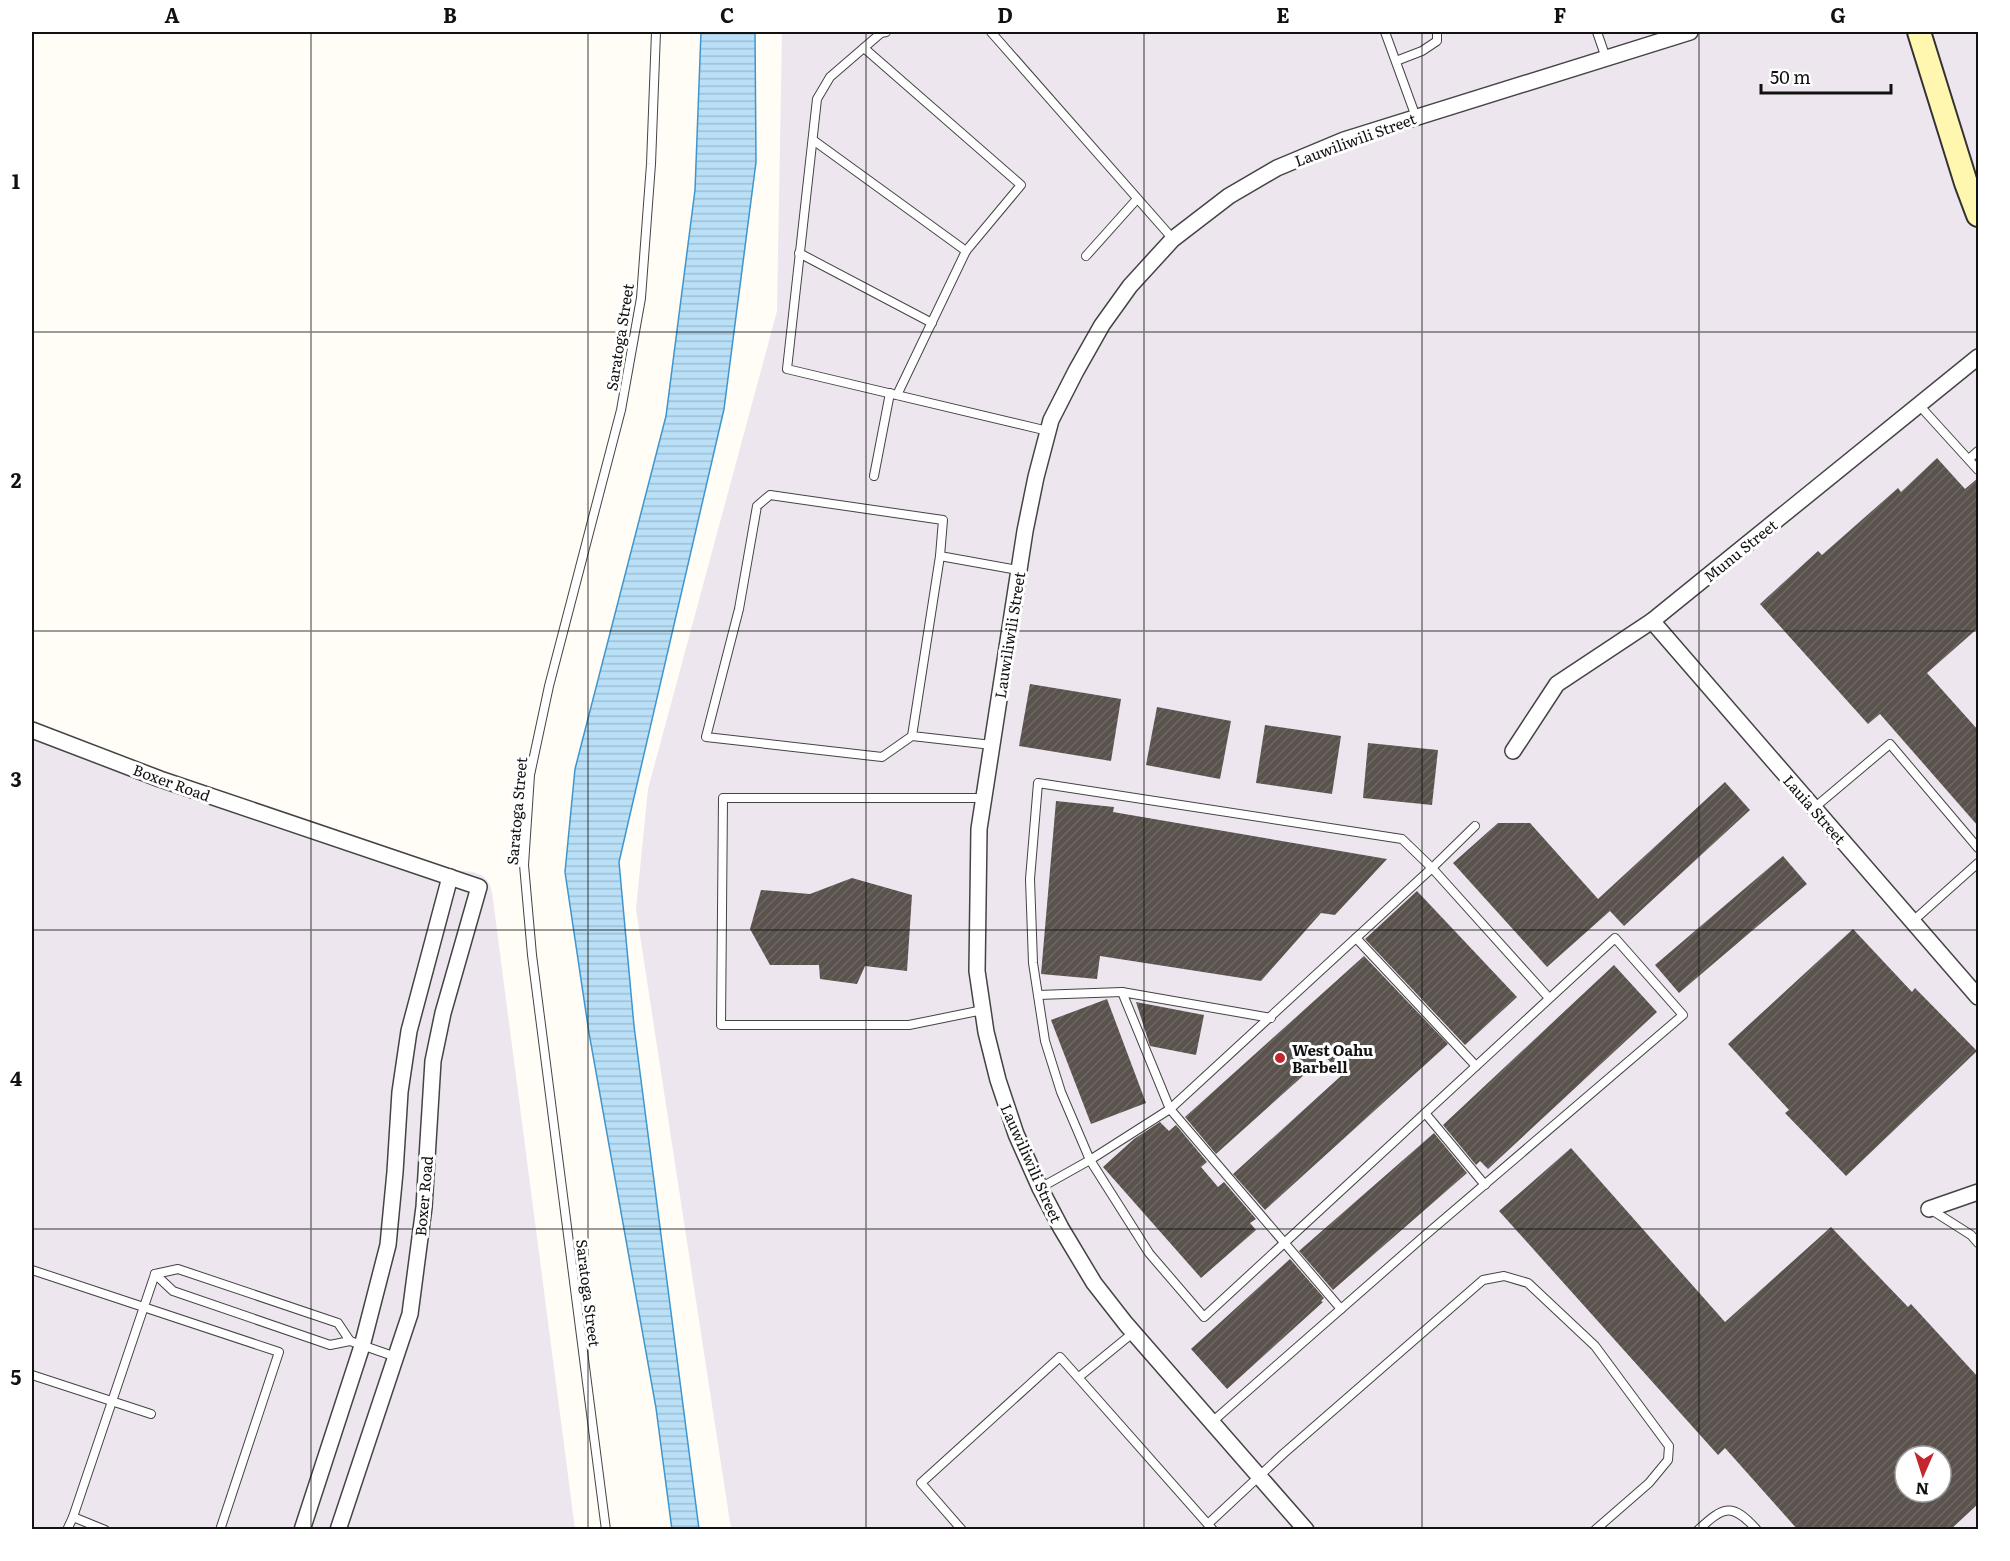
<svg xmlns="http://www.w3.org/2000/svg" width="2010" height="1561" viewBox="0 0 2010 1561" font-family="Literata,serif">
  <defs>
    <pattern id="water-rules" width="6" height="5" patternUnits="userSpaceOnUse" patternTransform="scale(1.5)"><rect width="6" height="5" fill="#b9e0f7"/><path d="M0 2.5h6" fill="none" stroke="#9ebfd3"/></pattern>
    <pattern id="building-hatch" width="6" height="6" patternUnits="userSpaceOnUse" patternTransform="scale(1.5)"><rect width="6" height="6" fill="#5a524d"/><path d="M-1 1l2-2M0 6l6-6M5 7l2-2" fill="none" stroke="#6d6662"/></pattern>
  </defs>
  <rect width="100%" height="100%" fill="#fffdf5"/>
  <g fill="#eee6ef" fill-rule="evenodd">
    <path d="M782,32h1196v1497h-1247l-95,-620 12,-120 129,-478zM1905,1456h36v36h-36z"/>
    <polygon points="32,735 447,869 473,872 483,876 489,883 492,892 575,1529 32,1529"/>
  </g>
  <polygon fill="url(#water-rules)" stroke="#3f96cf" stroke-width="1.5" points="701,32 755,32 756,162 724,409 619,862 634,1026 699,1529 672,1530 656,1408 589,1033 565,872 575,769 666,416 695,190"/>
  <g fill="url(#building-hatch)" fill-rule="evenodd">
    <polygon points="1937,458 1965,489 1978,478 1978,628 1927,673 1978,730 1978,826 1880,714 1868,724 1760,604 1818,551 1822,555 1898,488 1901,492"/>
    <polygon points="1030,684 1121,699 1111,761 1019,746"/>
    <polygon points="1157,707 1231,721 1220,779 1146,765"/>
    <polygon points="1265,725 1341,736 1332,794 1256,783"/>
    <polygon points="1368,743 1438,750 1432,805 1363,798"/>
    <polygon points="1725,782 1750,810 1624,926 1610,911 1547,967 1453,863 1498,823 1530,823 1598,899"/>
    <polygon points="1056,801 1114,807 1113,812 1387,859 1335,915 1321,913 1261,981 1100,956 1097,979 1041,974"/>
    <polygon points="1783,856 1807,884 1679,993 1655,965"/>
    <polygon points="852,878 912,895 907,971 865,966 857,984 820,979 819,965 770,965 750,929 761,890 810,894"/>
    <polygon points="1417,891 1517,997 1465,1045 1365,939"/>
    <polygon points="1853,929 1912,992 1915,988 1977,1051 1846,1176 1785,1113 1789,1110 1728,1044"/>
    <polygon points="1364,956 1448,1044 1265,1210 1233,1174 1342,1075 1325,1056 1216,1154 1185,1117"/>
    <polygon points="1614,965 1657,1012 1488,1169 1480,1161 1476,1165 1443,1125"/>
    <polygon points="1107,999 1146,1103 1091,1124 1051,1020"/>
    <polygon points="1136,1002 1204,1015 1196,1055 1150,1046"/>
    <polygon points="1160,1122 1169,1131 1176,1125 1207,1162 1201,1167 1218,1187 1224,1182 1256,1219 1250,1223 1256,1230 1201,1278 1103,1167 1134,1139"/>
    <polygon points="1434,1133 1467,1173 1333,1290 1299,1251"/>
    <path d="M1571,1148l154,174 106,-95 77,80 3,-3 67,73v127l-28,26h-152l-73,-82 -7,7 -219,-244zM1905,1456h36v36h-36z"/>
    <polygon points="1290,1259 1324,1298 1321,1301 1323,1302 1227,1389 1191,1349"/>
  </g>
  <g fill="none" stroke-linecap="round" stroke-linejoin="round">
    <g stroke="#444" stroke-width="10">
      <g id="lane">
        <polyline points="886,32 881,33 830,77 817,99 787,369 1048,431"/>
        <polyline points="991,32 1173,239"/>
        <polyline points="1385,32 1416,117"/>
        <polyline points="1597,32 1606,58"/>
        <polyline points="864,48 1021,185 966,251"/>
        <polyline points="1396,61 1422,51 1437,41 1437,32"/>
        <polyline points="813,140 966,251 897,395"/>
        <polyline points="799,253 932,323"/>
        <polyline points="1086,256 1137,199"/>
        <polyline points="1919,405 1978,470"/>
        <polyline points="1969,459 1978,451"/>
        <polyline points="874,476 890,393"/>
        <polyline points="940,556 1018,570"/>
        <polyline points="912,736 882,757 706,737 739,609 757,506 770,495 943,520 940,556 912,736 992,745"/>
        <polyline points="1814,808 1890,744 1978,848"/>
        <polyline points="1475,826 1432,868 1402,839 1038,783 1030,879 1033,963 1045,1041 1061,1092 1090,1160 1170,1109 1432,868 1549,998"/>
        <polyline points="1913,921 1978,863"/>
        <polyline points="1356,938 1476,1066"/>
        <polyline points="1038,995 1122,992"/>
        <polyline points="983,1010 909,1025 721,1025 723,798 984,798"/>
        <polyline points="1271,1018 1122,992 1170,1109 1341,1309"/>
        <polyline points="1425,1113 1485,1185"/>
        <polyline points="1040,1188 1090,1160 1149,1253 1204,1317 1615,938 1683,1015 1422,1238 1212,1422"/>
        <polyline points="1930,1209 1971,1235 1978,1243"/>
        <polyline points="32,1270 279,1352 220,1530"/>
        <polyline points="155,1274 178,1269 338,1323 350,1341 396,1357"/>
        <polyline points="155,1274 173,1291 330,1345 350,1341"/>
        <polyline points="32,1375 151,1414"/>
        <polyline points="1079,1377 1134,1332"/>
        <polyline points="1208,1524 1283,1454 1483,1280 1504,1276 1528,1283 1595,1346 1669,1446 1668,1460 1649,1483 1595,1530"/>
        <polyline points="67,1530 73,1517"/>
        <polyline points="105,1530 73,1517 155,1274"/>
        <polyline points="606,1530 532,955 524,865 530,775 549,686 621,410 641,298 651,164 656,32"/>
        <polyline points="962,1530 921,1483 1060,1357 1213,1530"/>
        <path d="M1698,1530c26,-24 34,-28 59,0"/>
      </g>
    </g>
    <g stroke="#444" stroke-width="18">
      <g id="street">
        <polyline points="1652,621 1978,997"/>
        <polyline points="32,730 160,779 479,887 443,1013 433,1061 424,1207 410,1314 338,1530"/>
        <polyline points="1513,751 1557,684 1652,621 1978,357"/>
        <polyline points="1929,1209 1978,1192"/>
        <polyline points="302,1530 362,1346 388,1245 395,1172 400,1092 409,1031 450,877"/>
        <polyline points="1306,1530 1126,1324 1094,1283 1061,1228 1040,1188 1016,1134 998,1080 986,1032 977,971 979,829 1025,531 1036,477 1051,420 1076,371 1102,325 1130,286 1173,239 1229,196 1277,168 1344,140 1690,32"/>
      </g>
    </g>
    <g stroke="#333" stroke-width="26">
      <polyline id="secondary" points="1919,32 1966,183 1978,215"/>
    </g>
    <use href="#lane" stroke="#fff" stroke-width="8"/>
    <use href="#street" stroke="#fff" stroke-width="15"/>
    <use href="#secondary" stroke="#fff6b0" stroke-width="22"/>
  </g>
  <path fill="none" stroke="#111" stroke-width="1.5" stroke-opacity="0.55" d="M311,32v1498M588,32v1498M866,32v1498M1144,32v1498M1422,32v1498M1699,32v1498M32,332h1946M32,631h1946M32,930h1946M32,1229h1946"/>
  <circle fill="#c4262e" stroke="#fff" stroke-width="2" cx="1280" cy="1058" r="6"/>
  <g text-anchor="middle" dominant-baseline="central" stroke-width="6" stroke-linejoin="round" paint-order="stroke">
    <g font-size="15" fill="#111" stroke="#fff">
      <text transform="translate(1355 139) rotate(-20)">Lauwiliwili Street</text>
      <text transform="translate(619 337) rotate(-81)">Saratoga Street</text>
      <text transform="translate(1740 550) rotate(-39)">Munu Street</text>
      <text transform="translate(1009 635) rotate(-81)">Lauwiliwili Street</text>
      <text transform="translate(172 782) rotate(20)">Boxer Road</text>
      <text transform="translate(1815 809) rotate(49)">Lauia Street</text>
      <text transform="translate(516 811) rotate(-85)">Saratoga Street</text>
      <text transform="translate(1032 1163) rotate(66)">Lauwiliwili Street</text>
      <text transform="translate(423 1196) rotate(-85)">Boxer Road</text>
      <text transform="translate(589 1293) rotate(83)">Saratoga Street</text>
    </g>
    <g font-size="15" font-weight="bold" fill="#111" stroke="#fff" text-anchor="start">
      <text x="1292" y="1049">West Oahu<tspan x="1292" dy="17">Barbell</tspan></text>
    </g>
  </g>
  <rect width="2010" height="1561" fill="none" stroke="#ffffff" stroke-width="66"/>
  <g transform="translate(1923 1474) rotate(183)"><circle r="28" fill="#ffffff" stroke="#a0a0a0" stroke-width="1.5"/>
  <path d="M0-4.5L10 22L0 15L-10 22Z" fill="#c4262e"/>
  <text y="-9" font-size="16" font-weight="bold" text-anchor="middle" fill="#111111">N</text>
  </g>
  <path d="M1761 84v9h130v-9" fill="none" stroke="#111111" stroke-width="3"/>
  <text x="1770" y="84" font-size="18" fill="#111111" stroke="#ffffff" stroke-width="4.5" paint-order="stroke">50 m</text>
  <rect x="33" y="33" width="1944" height="1495" fill="none" stroke="#111" stroke-width="2"/>
  <g font-size="20" text-anchor="middle" font-weight="bold" fill="#111">
    <text x="172" y="23">A</text>
    <text x="450" y="23">B</text>
    <text x="727" y="23">C</text>
    <text x="1005" y="23">D</text>
    <text x="1283" y="23">E</text>
    <text x="1560" y="23">F</text>
    <text x="1838" y="23">G</text>
    <text x="16" y="189">1</text>
    <text x="16" y="488">2</text>
    <text x="16" y="787">3</text>
    <text x="16" y="1086">4</text>
    <text x="16" y="1385">5</text>
  </g>
</svg>
